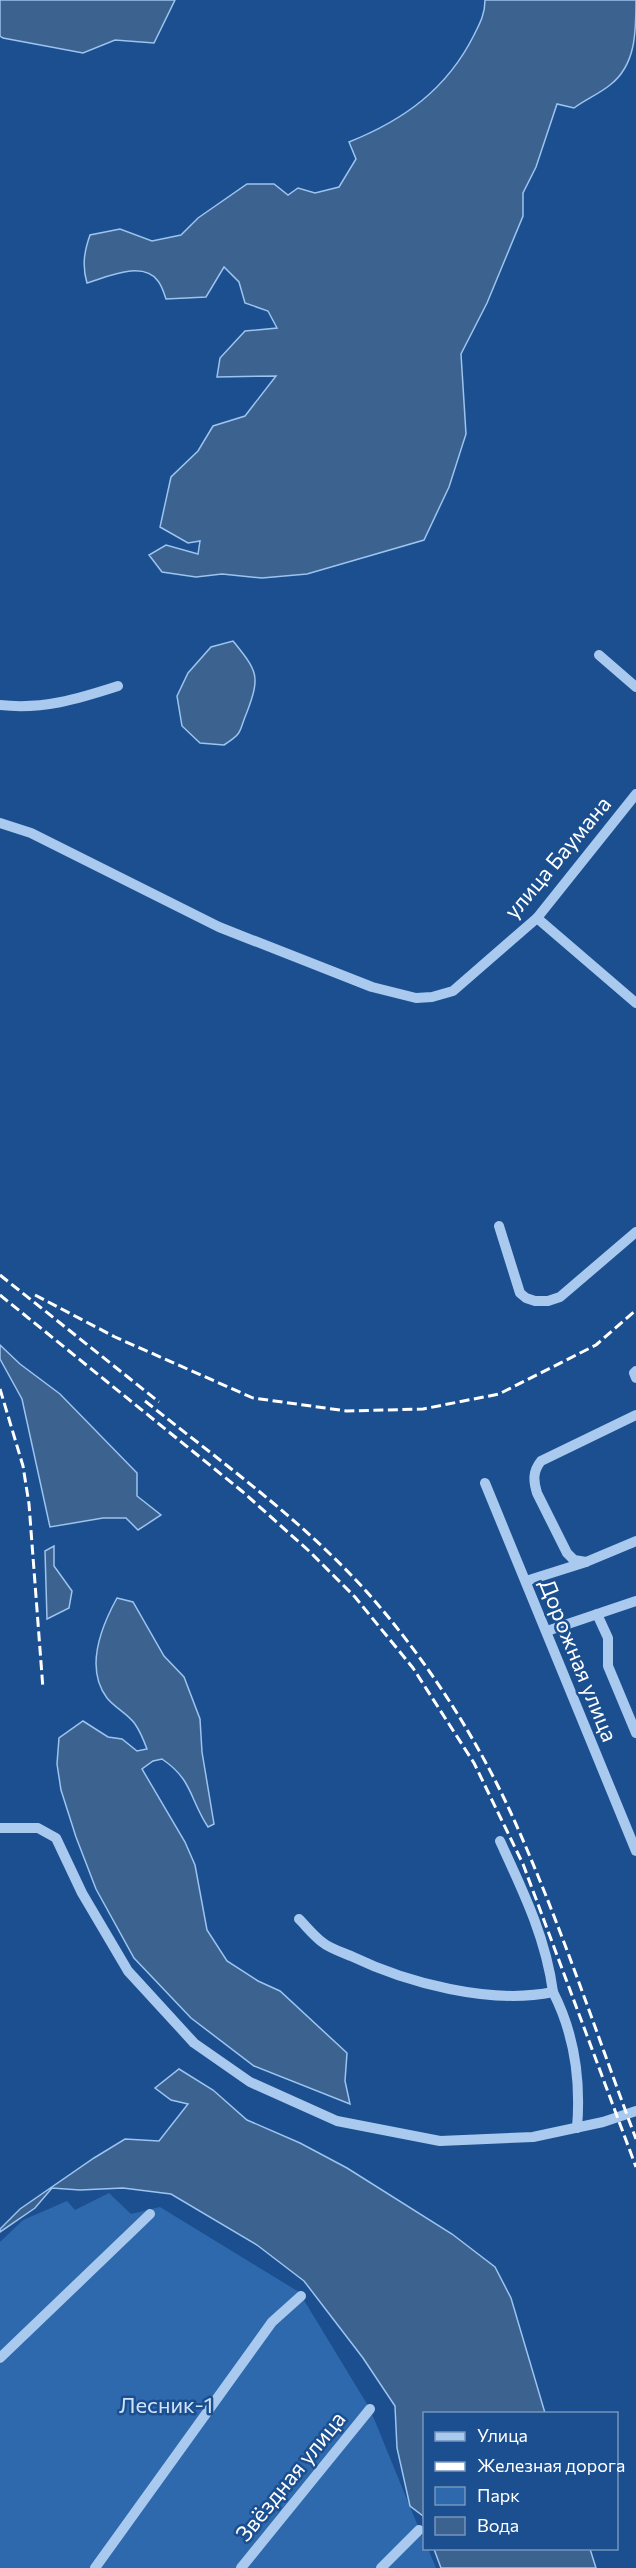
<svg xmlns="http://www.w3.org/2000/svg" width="636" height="2568" viewBox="0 0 636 2568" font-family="Commissioner,sans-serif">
  <rect width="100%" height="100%" fill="#1b4f8f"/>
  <polygon fill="#2e69ad" points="109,2193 131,2214 160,2207 299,2292 370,2409 424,2541 424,2548 428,2549 436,2568 0,2568 0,2242 23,2220 67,2201 75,2210"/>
  <g fill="#3c6290" stroke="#9cc4f0" stroke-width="1.5">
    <polygon points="0,0 175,0 154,43 115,40 83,53 3,38 0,36"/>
    <path d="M485,0h151c0,32 0,65 -26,85 -11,9 -24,14 -36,23l-17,-4 -21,63 -13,26v23l-36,87 -26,51 5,80 -17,53 -25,53 -117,34 -45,4 -40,-4 -26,3 -34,-5 -13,-17 17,-10 32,9 2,-13 -12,2 -28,-16 11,-50 27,-26 15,-25 32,-10 31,-40 -59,1 3,-19 25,-27 32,-3 -9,-17 -23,-8 -6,-21 -15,-15 -18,30 -40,2c-2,-6 -4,-13 -8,-18 -15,-21 -51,-4 -71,2 -5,-17 -3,-31 3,-48l30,-6 32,12 29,-6 17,-17 49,-34h27l14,11 10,-7 17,5 24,-6 17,-28 -7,-17c55,-22 98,-53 125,-107 6,-12 11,-21 11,-35z"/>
    <path d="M233,641c24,30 28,34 14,71 -9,21 -3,20 -23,33l-24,-2 -18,-17 -5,-30 11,-23 23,-26z"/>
    <polygon points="0,1345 20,1364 60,1394 137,1473 137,1496 161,1515 138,1530 126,1518 103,1518 50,1527 22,1399 0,1359"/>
    <polygon points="54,1546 54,1566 72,1591 69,1608 47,1619 45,1551"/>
    <path d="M117,1598l16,4 31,54 20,21 16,42 2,33 12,72 -6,3c-19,-29 -15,-47 -46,-68l-9,2 -11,8 43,73 10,23 12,65 20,31 31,20 22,10 67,62 -2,28 5,23 -96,-38 -63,-48 -57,-60 -38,-69 -20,-52 -15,-47 -4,-26 2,-26 24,-17 25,16 14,2 15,12 10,-2c-3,-8 -7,-18 -12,-25 -7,-10 -20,-16 -28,-26 -22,-29 -6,-71 10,-100z"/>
    <polygon points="179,2069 213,2090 247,2120 300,2143 347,2168 452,2234 495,2267 511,2298 545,2413 424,2414 424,2520 423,2516 410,2506 397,2448 395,2406 363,2358 304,2281 257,2245 171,2194 123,2188 80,2190 52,2188 35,2208 0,2232 0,2229 20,2209 94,2158 125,2139 159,2141 188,2104 171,2100 155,2088"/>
    <polygon points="434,2549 590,2549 596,2568 441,2568"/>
  </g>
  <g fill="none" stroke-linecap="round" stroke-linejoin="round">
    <g stroke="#a9c9ee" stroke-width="10">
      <polyline points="599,655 636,687"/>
      <path d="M0,705c42,5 78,-6 118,-19"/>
      <polyline points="0,823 31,833 219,927 372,987 416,998 432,997 453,991 537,918 636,794"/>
      <polyline points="537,918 636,1003"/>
      <polyline points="499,1226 520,1293 526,1298 535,1301 548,1301 560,1297 636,1232"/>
      <polyline points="636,1371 634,1373 636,1378"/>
      <polyline points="485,1483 636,1851"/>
      <path d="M586,1562l-12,-2 -7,-7 -30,-60c-4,-13 -4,-22 4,-32l95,-46"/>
      <polyline points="526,1581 586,1562 636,1541"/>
      <polyline points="597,1614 608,1638 608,1666 636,1733"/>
      <polyline points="547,1631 636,1601"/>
      <polyline points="0,1828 38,1828 56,1838 82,1893 128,1971 194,2043 250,2082 337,2121 440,2141 533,2137 603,2122 636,2111"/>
      <path d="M500,1841c23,50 46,97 53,151"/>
      <path d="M299,1919c7,7 14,16 23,23 7,6 19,10 29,14 56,27 140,49 202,36 22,43 28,88 24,136"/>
      <polyline points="0,2358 150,2214"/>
      <polyline points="95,2568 272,2322 301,2296"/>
      <polyline points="241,2568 370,2409"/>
      <polyline points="381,2568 419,2530"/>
    </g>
    <g stroke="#fff" stroke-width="3" stroke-dasharray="10 4.5" stroke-linecap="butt">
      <polyline points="0,1275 159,1402"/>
      <polyline points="0,1295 243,1492 309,1551 355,1597 413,1668 474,1763 523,1864 636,2167"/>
      <polyline points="35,1295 115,1337 253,1398 347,1411 423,1409 499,1394 596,1345 636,1310"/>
      <polyline points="0,1389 23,1466 29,1504 43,1689"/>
      <path d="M145,1401c75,60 156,118 221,190 57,64 108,142 144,220 48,105 85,219 126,328"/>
    </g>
  </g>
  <g text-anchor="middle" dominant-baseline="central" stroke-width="5" stroke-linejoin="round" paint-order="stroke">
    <g font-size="22" fill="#fff" stroke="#1b4f8f">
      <text transform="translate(557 857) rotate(-50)">улица Баумана</text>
      <text transform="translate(579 1660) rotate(68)">Дорожная улица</text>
      <text transform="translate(290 2476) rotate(-51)">Звёздная улица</text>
    </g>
    <g font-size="22" fill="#cfe3fa" stroke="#1b4f8f">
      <text x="166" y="2404">Лесник-1</text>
    </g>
  </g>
  <rect x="423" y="2412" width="195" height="138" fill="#1b4f8f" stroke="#7695bc" stroke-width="1.5"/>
  <rect x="435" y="2432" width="30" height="9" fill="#a9c9ee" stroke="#7695bc" stroke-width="1.5"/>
  <text x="477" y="2442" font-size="18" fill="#ffffff">Улица</text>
  <rect x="435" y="2462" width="30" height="9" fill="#ffffff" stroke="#7695bc" stroke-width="1.5"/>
  <text x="477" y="2472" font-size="18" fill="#ffffff">Железная дорога</text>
  <rect x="435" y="2487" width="30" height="18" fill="#2e69ad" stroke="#7695bc" stroke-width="1.5"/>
  <text x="477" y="2502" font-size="18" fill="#ffffff">Парк</text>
  <rect x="435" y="2517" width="30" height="18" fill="#3c6290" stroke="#7695bc" stroke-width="1.5"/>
  <text x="477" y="2532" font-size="18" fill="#ffffff">Вода</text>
</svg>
